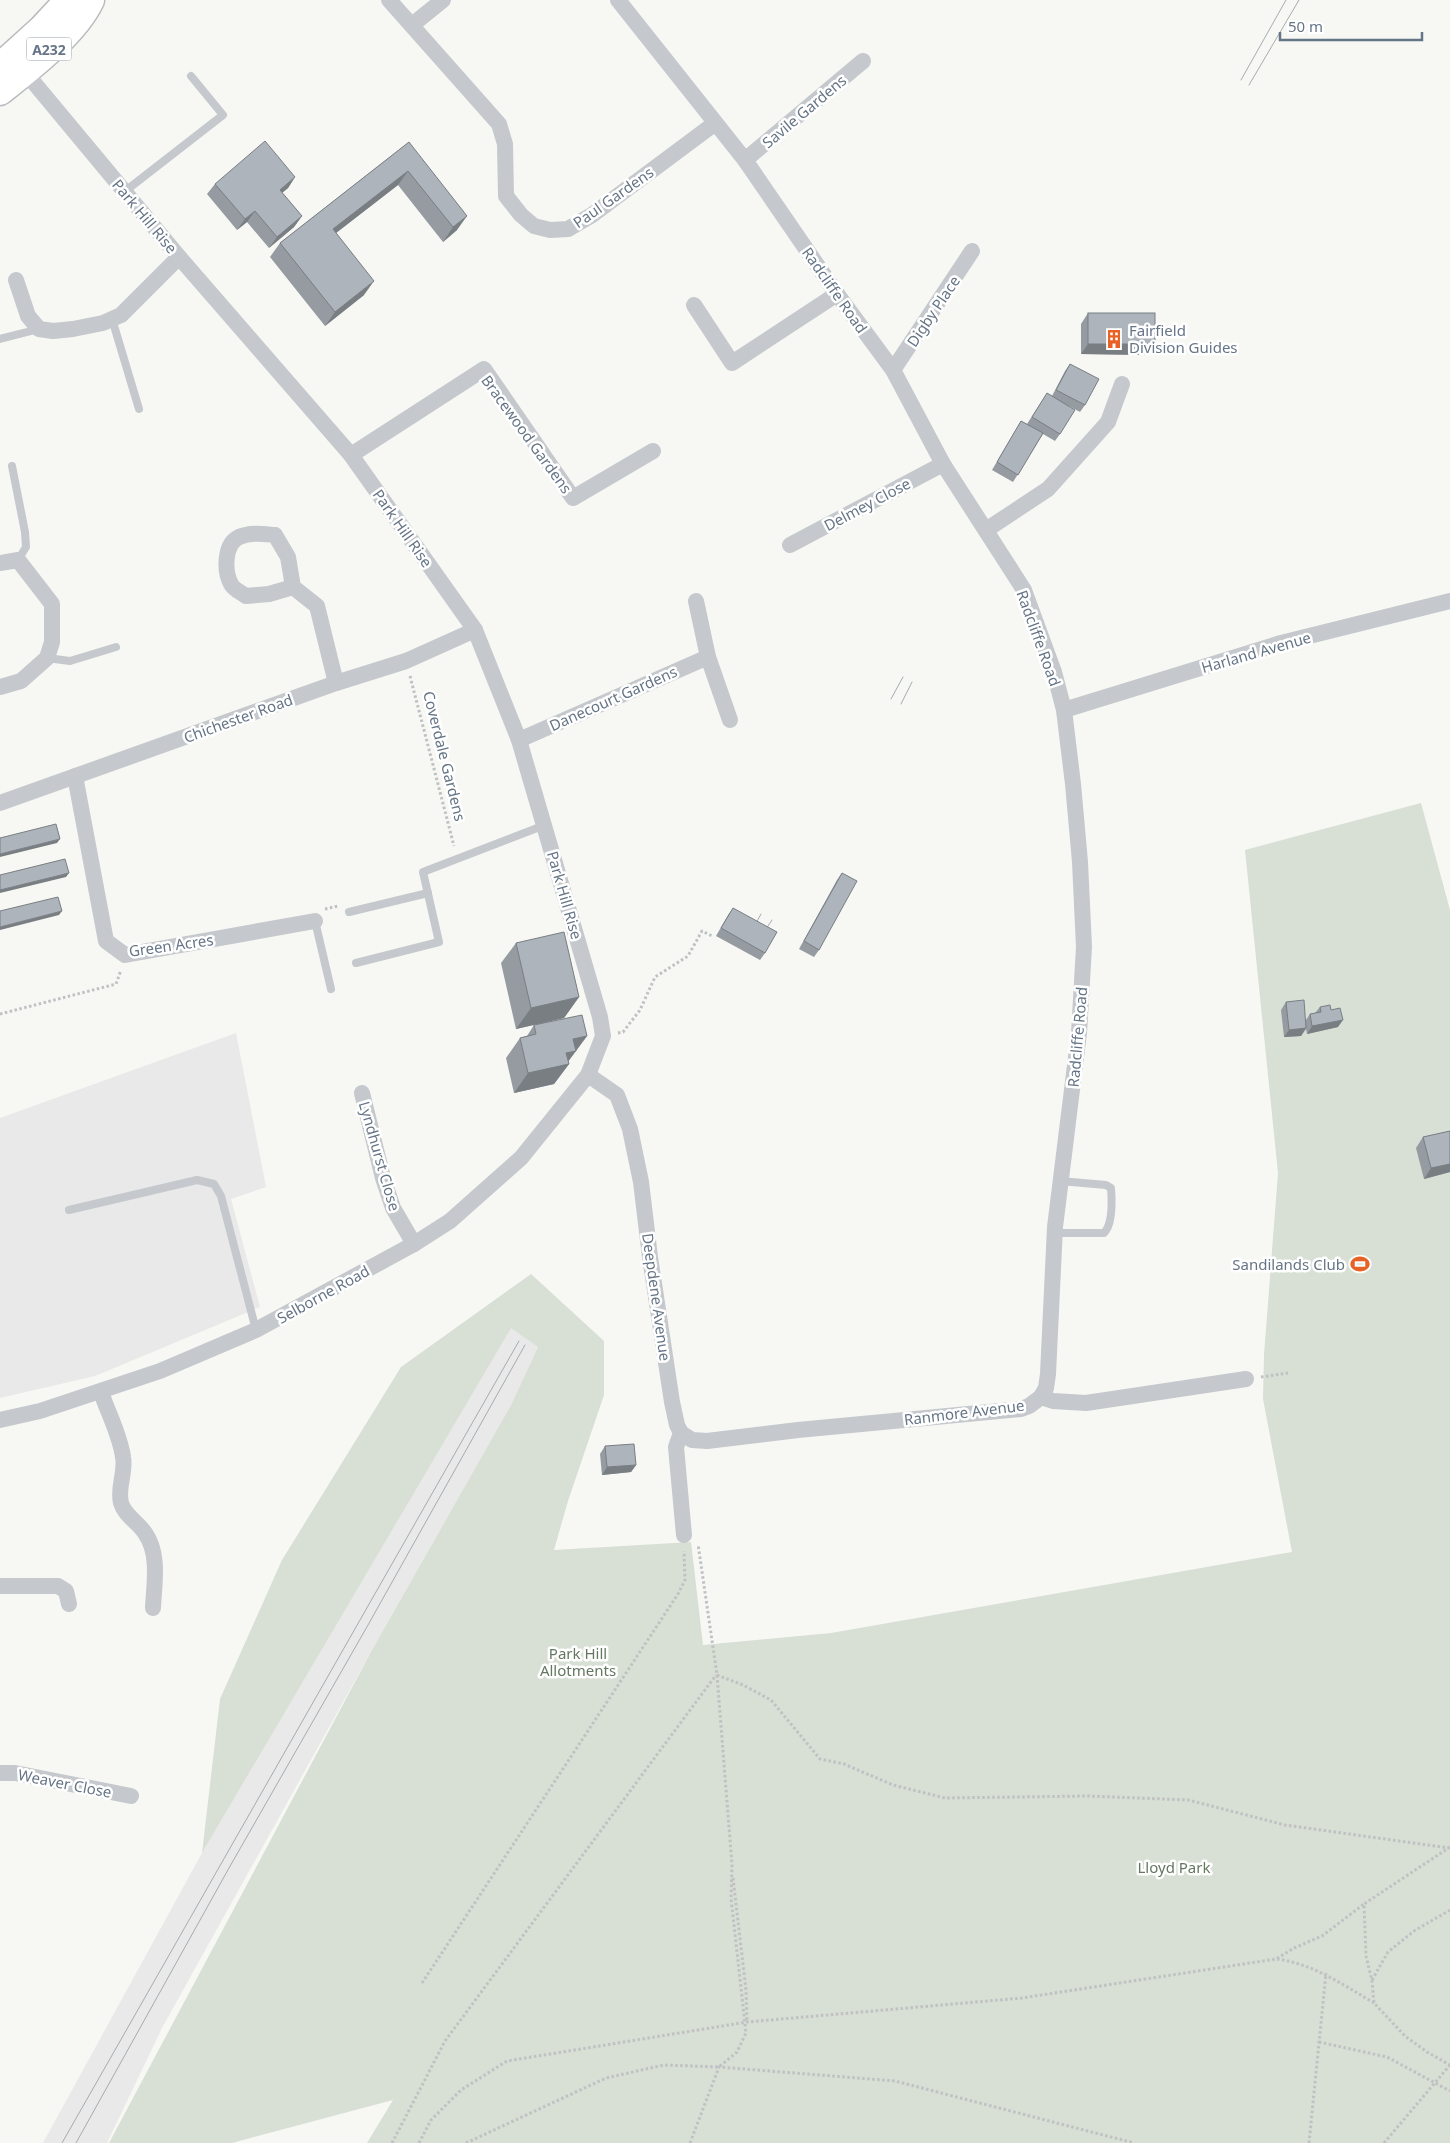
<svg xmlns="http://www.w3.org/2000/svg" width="1450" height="2143" viewBox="0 0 1450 2143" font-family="'Noto Sans',sans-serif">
  <rect width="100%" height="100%" fill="#f7f8f4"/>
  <g fill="#e8e9e8">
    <polygon points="236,1033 266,1187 231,1199 260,1307 95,1376 0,1398 0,1118"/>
    <polygon points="511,1327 538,1347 511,1405 372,1650 162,2028 107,2143 43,2143 202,1853"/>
  </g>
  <polygon fill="#d8dfd5" points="1421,803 1450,910 1450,2143 367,2143 393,2100 232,2143 109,2143 372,1650 511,1405 538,1347 511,1328 202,1853 220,1699 282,1560 401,1367 531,1274 604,1341 604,1395 568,1501 554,1550 691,1542 703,1645 831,1633 1292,1552 1263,1399 1264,1355 1278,1173 1245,850"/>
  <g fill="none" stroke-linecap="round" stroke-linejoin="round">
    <g stroke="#b8bbbe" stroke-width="29">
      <g id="trunk">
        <polyline points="0,66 41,29 68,0"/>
        <path d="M0,92c29,-23 76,-59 91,-92"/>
      </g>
    </g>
    <g stroke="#bfc1c3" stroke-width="3" stroke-dasharray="2.5 2.5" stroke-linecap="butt">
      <polyline points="410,676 454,846"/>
      <polyline points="325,909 338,906"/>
      <polyline points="0,1014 116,984 121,970"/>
      <polyline points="618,1033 623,1032 640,1010 655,977 688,956 702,931 712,936"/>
      <polyline points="1261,1377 1288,1373"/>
      <polyline points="717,1675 743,1685 771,1700 820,1759 844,1764 893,1785 945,1798 1088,1796 1188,1800 1285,1825 1449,1848"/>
      <polyline points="1450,1847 1364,1904 1366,1956 1372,1981 1374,2003 1405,2036 1427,2052 1450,2065"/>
      <polyline points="733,1878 746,1990 747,2022"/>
      <path d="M1277,1959c36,5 65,25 97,44"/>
      <polyline points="1372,1980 1388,1952 1414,1931 1450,1910"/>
      <polyline points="422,1983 678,1594 685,1580 684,1551"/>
      <polyline points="1319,2042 1387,2057 1450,2091"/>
      <polyline points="392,2143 445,2041 716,1675"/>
      <polyline points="419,2143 431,2120 461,2090 507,2061 747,2022 1022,1998 1276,1959 1294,1948 1322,1936 1364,1904"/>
      <polyline points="466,2143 606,2078 664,2065 719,2067 737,2052 746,2033 731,1898 732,1865 717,1675 698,1544"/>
      <polyline points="690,2143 719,2067 895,2081 1134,2143"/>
      <polyline points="1309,2143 1326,1973"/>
      <polyline points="1384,2143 1450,2065"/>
    </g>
    <g stroke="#c5c8cc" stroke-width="8">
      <polyline points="124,192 223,115 191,76"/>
      <polyline points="112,319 139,409"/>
      <polyline points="0,339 39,329"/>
      <polyline points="12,466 25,532 26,547 18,560"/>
      <polyline points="47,658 70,661 116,647"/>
      <polyline points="349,912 428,893"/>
      <polyline points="315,921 331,989"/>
      <polyline points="356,963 439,942 423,872 545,825"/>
      <polyline points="69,1210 197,1180 214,1184 221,1196 256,1330"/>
      <path d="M1054,1233h50c9,-9 8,-32 7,-45l-5,-3 -46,-4"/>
    </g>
    <g stroke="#c5c8cc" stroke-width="16">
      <polyline points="389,0 499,124 505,144 506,196 521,215 534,226 550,230 568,229 592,215 714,124"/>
      <polyline points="618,0 745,160 837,294 893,370 943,464 1024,590 1054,672 1064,710 1073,784 1080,862 1084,947 1079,1033 1055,1227 1048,1374 1046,1388 1041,1397"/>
      <polyline points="412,25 443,0"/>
      <polyline points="745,160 863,61"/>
      <polyline points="16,280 28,316 39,329 53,331 73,329 103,323 121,315 179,257"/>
      <polyline points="694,305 732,363 837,294"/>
      <polyline points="893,370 972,251"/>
      <polyline points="351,455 484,369 573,498 653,451"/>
      <polyline points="986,530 1048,489 1108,422 1122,384"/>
      <polyline points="790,545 943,464"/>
      <polyline points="0,563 18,560 52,604 52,642 47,658 21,681 0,687"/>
      <path d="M293,587l-24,7 -23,2c-4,-3 -13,-7 -15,-12 -7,-13 -7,-40 8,-47 12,-5 24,-3 36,-2l13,22 5,30 24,19 19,77"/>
      <polyline points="696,601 708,657 730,720"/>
      <polyline points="1064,710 1281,643 1450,601"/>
      <polyline points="519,740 708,657"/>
      <polyline points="75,776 106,941 125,955 315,921"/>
      <polyline points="0,803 336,683 406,661 475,630"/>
      <polyline points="588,1075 617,1095 630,1129 641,1182 650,1257 672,1402 677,1425 681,1433 676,1447 684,1535"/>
      <polyline points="362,1093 383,1178 393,1208 414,1244"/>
      <path d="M101,1392c7,21 19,43 22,65 3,15 -6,31 -2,46 4,13 17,19 24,30 15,21 9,51 8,75"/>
      <polyline points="0,1420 40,1411 160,1371 256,1330 414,1244 450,1221 521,1158 588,1075 603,1036 600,1017 519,740 475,630 351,455 179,257 25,72"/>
      <polyline points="681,1433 692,1440 707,1441 798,1430 1021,1409 1029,1406 1041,1397 1053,1401 1086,1403 1246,1379"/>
      <polyline points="0,1586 58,1586 66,1591 69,1604"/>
      <polyline points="0,1773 15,1773 131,1796"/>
    </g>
    <use href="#trunk" stroke="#fff" stroke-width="26"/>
    <g stroke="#a5abb1" stroke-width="1">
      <polyline points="1241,80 1286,0"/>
      <polyline points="1249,85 1299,0"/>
      <polyline points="891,699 903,677"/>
      <polyline points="901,704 912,682"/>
      <polyline points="754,927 761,914"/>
      <polyline points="764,932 772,920"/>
      <polyline points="62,2143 519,1341"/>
      <polyline points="76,2143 229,1868 368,1625 525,1345"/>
    </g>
  </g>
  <g fill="#959ba1">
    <polygon points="409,142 457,230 443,242 398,185 336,233 364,295 325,326 270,257 280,243"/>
    <polygon points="295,177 288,188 282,193 302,216 294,227 269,248 247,222 237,230 207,194 215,184"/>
    <polygon points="1088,313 1155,344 1147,355 1081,354 1081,324"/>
    <polygon points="1070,364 1085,405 1080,412 1069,406 1060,434 1055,441 1043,434 1013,482 992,470 1021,421 1027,424 1047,393 1052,396 1065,371"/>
    <polygon points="842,873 819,950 814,957 799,949 837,880"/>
    <polygon points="733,908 765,953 760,960 716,936 728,915"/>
    <polygon points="516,943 579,997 564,1018 516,1029 501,963"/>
    <polygon points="1286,1002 1306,1020 1310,1014 1315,1013 1320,1007 1331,1010 1338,1027 1307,1034 1306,1029 1301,1036 1284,1037 1281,1010"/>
    <polygon points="534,1025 587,1036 568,1062 569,1064 554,1084 514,1093 506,1058 520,1038 527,1036"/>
    <polygon points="1450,1131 1450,1172 1424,1179 1416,1148 1423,1137"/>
    <polygon points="605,1446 636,1465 631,1472 602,1475 600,1454"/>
  </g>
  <g fill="#797e83">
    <polygon points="408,171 398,185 323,243 333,229"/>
    <polygon points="295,177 288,188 272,201 280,190"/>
    <polygon points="255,211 247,222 237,230 245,219"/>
    <polygon points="302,216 294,227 269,248 277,237"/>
    <polygon points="467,216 457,230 443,242 453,227"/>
    <polygon points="374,281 364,295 325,326 335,312"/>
    <polygon points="1088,344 1155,344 1147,355 1081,354"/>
    <polygon points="60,839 57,843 0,857 0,854"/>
    <polygon points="69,873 66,877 0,893 0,890"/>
    <polygon points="62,911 59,915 0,930 0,927"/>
    <polygon points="579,997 564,1018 516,1029 531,1008"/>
    <polygon points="1343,1020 1338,1027 1307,1034 1312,1026"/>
    <polygon points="1306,1028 1301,1036 1284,1037 1289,1030"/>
    <polygon points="587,1036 566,1064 569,1064 554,1084 514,1093 528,1073 573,1039"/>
    <polygon points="1450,1164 1450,1172 1424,1179 1431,1168"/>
    <polygon points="636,1465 631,1472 602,1475 607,1467"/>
  </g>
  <g fill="#adb4bb" stroke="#797e83">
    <polygon points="265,141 295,177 280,190 302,216 277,237 255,211 245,219 215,184"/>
    <polygon points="409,142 467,216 453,227 408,171 333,229 374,281 335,312 280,243"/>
    <rect x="1088" y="313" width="67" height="31"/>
    <polygon points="1070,364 1099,379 1085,405 1056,390"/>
    <polygon points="1047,393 1075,410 1060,434 1032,417"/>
    <polygon points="1021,421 1043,433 1018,475 997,462"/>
    <polygon points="56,824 60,839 0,854 0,838"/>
    <polygon points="65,859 69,873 0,890 0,875"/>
    <polygon points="842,873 857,881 819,950 804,941"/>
    <polygon points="58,897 62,911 0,927 0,911"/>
    <polygon points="733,908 777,932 765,953 721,928"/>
    <polygon points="564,932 579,997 531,1008 516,943"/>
    <polygon points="1304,1000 1306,1028 1289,1030 1286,1002"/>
    <polygon points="1330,1005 1331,1010 1340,1008 1343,1020 1312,1026 1310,1014 1321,1012 1320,1007"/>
    <polygon points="582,1015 587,1036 573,1039 576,1051 566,1053 569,1064 528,1073 520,1038 536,1034 534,1025"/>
    <polygon points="1450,1131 1450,1164 1431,1168 1423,1137"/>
    <polygon points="634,1444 636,1465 607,1467 605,1446"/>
  </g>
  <defs>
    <g id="building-bare" transform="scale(1.5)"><path d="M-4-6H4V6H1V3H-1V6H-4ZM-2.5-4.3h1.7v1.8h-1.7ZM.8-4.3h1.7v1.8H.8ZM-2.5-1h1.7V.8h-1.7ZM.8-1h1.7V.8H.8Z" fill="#e76224" stroke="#fff" stroke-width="2.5" paint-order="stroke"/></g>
    <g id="stadium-bare" transform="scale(1.5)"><path d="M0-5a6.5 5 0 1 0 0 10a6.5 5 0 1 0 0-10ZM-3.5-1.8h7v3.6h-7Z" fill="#e76224" stroke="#fff" stroke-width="2.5" paint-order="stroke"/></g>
  </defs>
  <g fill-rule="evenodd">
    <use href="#building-bare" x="1114" y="339"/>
    <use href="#stadium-bare" x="1360" y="1264"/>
  </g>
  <g text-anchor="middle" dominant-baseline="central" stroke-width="5" stroke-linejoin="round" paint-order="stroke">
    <rect fill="#fff" stroke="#949eaa" stroke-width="1" x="26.5" y="37.5" width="45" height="23" rx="4"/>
    <g font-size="14" font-weight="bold" fill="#667586">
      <text x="49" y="49">A232</text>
    </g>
    <g font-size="15" fill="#667586" stroke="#fff">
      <text transform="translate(804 111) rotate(-40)">Savile Gardens</text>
      <text transform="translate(613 197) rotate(-35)">Paul Gardens</text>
      <text transform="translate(145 216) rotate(50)">Park Hill Rise</text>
      <text transform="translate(835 290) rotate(55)">Radcliffe Road</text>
      <text transform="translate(933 311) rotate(-56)">Digby Place</text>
      <text transform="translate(527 434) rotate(54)">Bracewood Gardens</text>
      <text transform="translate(867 504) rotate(-28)">Delmey Close</text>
      <text transform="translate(403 528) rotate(55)">Park Hill Rise</text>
      <text transform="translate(1039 638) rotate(70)">Radcliffe Road</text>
      <text transform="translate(1256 652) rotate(-16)">Harland Avenue</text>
      <text transform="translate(613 698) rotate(-24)">Danecourt Gardens</text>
      <text transform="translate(238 718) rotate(-20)">Chichester Road</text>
      <text transform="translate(445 756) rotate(76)">Coverdale Gardens</text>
      <text transform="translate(565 895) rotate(74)">Park Hill Rise</text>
      <text transform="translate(171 945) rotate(-8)">Green Acres</text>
      <text transform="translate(1077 1037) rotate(-85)">Radcliffe Road</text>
      <text transform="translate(380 1156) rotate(74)">Lyndhurst Close</text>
      <text transform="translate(323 1294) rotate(-29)">Selborne Road</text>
      <text transform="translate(657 1297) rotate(82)">Deepdene Avenue</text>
      <text transform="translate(964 1412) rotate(-7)">Ranmore Avenue</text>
      <text transform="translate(65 1783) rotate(11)">Weaver Close</text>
    </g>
    <g font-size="15" fill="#667586" stroke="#fff" text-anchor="start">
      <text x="1129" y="330">Fairfield<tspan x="1129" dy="17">Division Guides</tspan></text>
      <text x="1345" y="1264" text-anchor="end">Sandilands Club</text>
    </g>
    <g font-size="15" fill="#647861" stroke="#fff">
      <text x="578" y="1653">Park Hill<tspan x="578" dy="17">Allotments</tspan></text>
      <text x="1174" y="1867">Lloyd Park</text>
    </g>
  </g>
  <path d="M1280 32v8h142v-8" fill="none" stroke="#667586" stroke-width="2.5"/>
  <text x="1288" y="32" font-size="15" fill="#667586" stroke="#ffffff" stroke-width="4" paint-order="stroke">50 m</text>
</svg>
